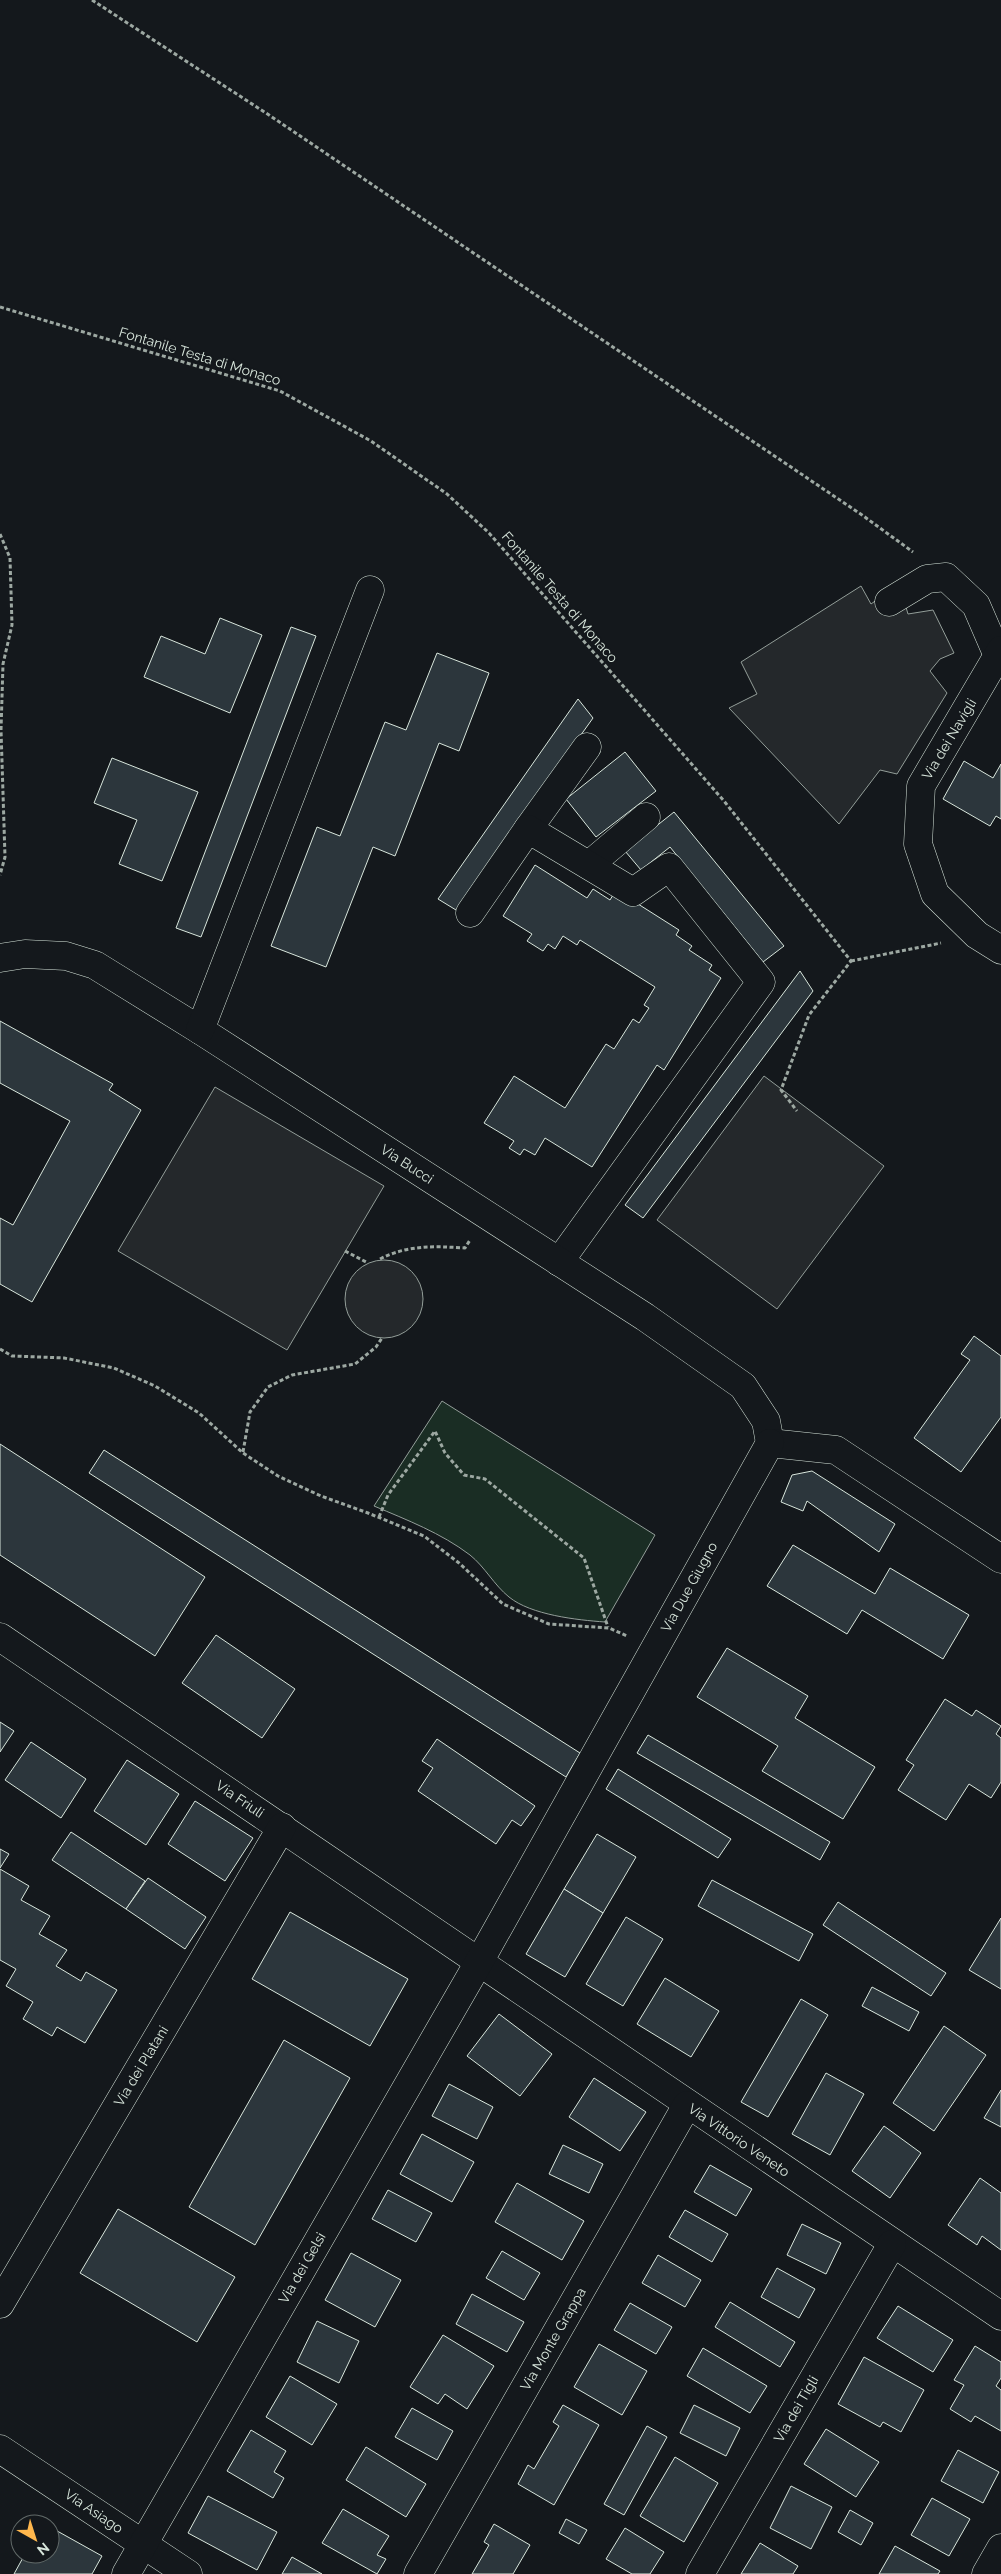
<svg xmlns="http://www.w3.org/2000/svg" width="1001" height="2574" viewBox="0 0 1001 2574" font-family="Raleway,sans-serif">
  <rect width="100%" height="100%" fill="#14181c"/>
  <path fill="#1a2d24" stroke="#939e99" d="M442,1401l213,134 -50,87c-28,-2 -74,-7 -96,-25 -15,-12 -24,-30 -39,-42 -29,-22 -63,-35 -96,-49z"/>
  <g fill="#24282b" stroke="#939e99">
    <polygon points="899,584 908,614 933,610 954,653 940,659 930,671 947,693 897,774 880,770 839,824 729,708 757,694 741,662 861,586 871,604"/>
    <polygon points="764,1076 884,1166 777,1309 657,1220"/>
    <polygon points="215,1087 384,1186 287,1350 118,1251"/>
    <circle cx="384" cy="1299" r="39"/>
  </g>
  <g fill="#2c363c" stroke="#d8e6dc">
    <polygon points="220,618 262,635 230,713 144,677 161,636 205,654"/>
    <polygon points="291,627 316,636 201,937 176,928"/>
    <polygon points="437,653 489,673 459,751 439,743 395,856 373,847 326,967 271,946 317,827 340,836 385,722 406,730"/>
    <polygon points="578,699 593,718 456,910 438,899"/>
    <polygon points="625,752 656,791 596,837 566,799"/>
    <polygon points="112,758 198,792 162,881 119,864 137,820 94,803"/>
    <polygon points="964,761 993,778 1001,764 1001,819 996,816 990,826 943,799"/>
    <polygon points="674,812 784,946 763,962 670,847 641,870 625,851"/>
    <polygon points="535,865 587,898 593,889 610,900 616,890 679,930 676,935 692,946 689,950 712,965 709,970 721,978 664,1070 657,1065 592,1167 545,1138 535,1155 524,1149 520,1155 509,1148 514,1141 484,1123 514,1076 565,1108 606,1044 614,1049 633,1019 639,1023 649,1008 644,1005 655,987 580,940 577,945 563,936 555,949 548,944 543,951 527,941 532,934 503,916"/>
    <polygon points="800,971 813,991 643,1218 625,1205"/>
    <polygon points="0,1021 113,1084 109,1090 141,1110 32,1302 0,1284 0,1218 13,1225 70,1121 0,1083"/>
    <polygon points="974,1336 1001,1356 1001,1417 961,1472 914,1438 970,1360 961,1354"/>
    <polygon points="0,1444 205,1577 155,1656 0,1555"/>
    <polygon points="104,1450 580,1753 566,1777 89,1473"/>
    <polygon points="812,1471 895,1524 879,1552 807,1501 803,1511 781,1502 792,1475"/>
    <polygon points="793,1545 875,1594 890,1568 969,1615 943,1659 862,1610 847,1634 767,1586"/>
    <polygon points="216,1635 295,1689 262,1738 182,1683"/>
    <polygon points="727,1648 808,1696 795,1718 875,1767 843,1819 762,1771 778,1746 697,1697"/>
    <polygon points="945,1699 972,1716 976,1710 1001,1726 996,1734 1001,1738 1001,1782 991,1798 969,1784 946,1820 898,1790 914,1765 906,1760"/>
    <polygon points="0,1722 14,1731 0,1752"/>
    <polygon points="648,1735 830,1842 820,1860 637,1753"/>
    <polygon points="437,1739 535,1806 521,1826 512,1820 496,1844 418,1791 433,1768 422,1761"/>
    <polygon points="31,1742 86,1779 61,1818 5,1780"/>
    <polygon points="127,1760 179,1794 146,1845 94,1811"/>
    <polygon points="618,1769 731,1839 718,1858 606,1789"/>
    <polygon points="195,1801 253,1838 225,1881 168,1844"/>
    <polygon points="71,1832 145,1881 126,1909 52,1860"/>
    <polygon points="597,1834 636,1857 603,1913 564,1889"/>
    <polygon points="0,1849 9,1854 0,1868"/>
    <polygon points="0,1869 29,1886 21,1900 50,1916 39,1934 67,1950 56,1966 81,1981 86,1972 117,1990 85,2043 57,2027 52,2036 23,2019 33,2002 6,1986 16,1969 0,1960"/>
    <polygon points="148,1878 206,1917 185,1949 126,1909"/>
    <polygon points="712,1880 813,1934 799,1961 698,1906"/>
    <polygon points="564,1889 603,1913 565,1977 526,1954"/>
    <polygon points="838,1902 946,1973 931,1996 823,1925"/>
    <polygon points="290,1912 408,1979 370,2046 252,1979"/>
    <polygon points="626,1917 663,1939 623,2006 586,1984"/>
    <polygon points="1001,1918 1001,1989 969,1970"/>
    <polygon points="665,1978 719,2011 691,2057 637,2024"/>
    <polygon points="872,1987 919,2012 909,2031 862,2006"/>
    <polygon points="801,1999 828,2015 768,2117 741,2102"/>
    <polygon points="499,2014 552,2054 520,2096 467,2056"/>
    <polygon points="944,2026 986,2055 934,2131 893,2103"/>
    <polygon points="284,2040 350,2078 255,2245 189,2207"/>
    <polygon points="826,2073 864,2094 830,2155 792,2134"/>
    <polygon points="594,2078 646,2112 620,2151 569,2117"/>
    <polygon points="449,2084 493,2107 477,2139 432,2116"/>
    <polygon points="1001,2090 1001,2127 984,2118"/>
    <polygon points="884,2126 921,2153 890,2198 852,2171"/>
    <polygon points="422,2134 474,2162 452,2202 400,2174"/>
    <polygon points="563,2145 603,2164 589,2193 549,2174"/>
    <polygon points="710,2165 752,2189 736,2216 694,2192"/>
    <polygon points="980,2178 1001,2193 1001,2250 982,2236 977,2245 948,2225"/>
    <polygon points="517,2183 584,2221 562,2260 495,2222"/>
    <polygon points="388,2190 432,2213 416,2242 372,2219"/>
    <polygon points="118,2209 235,2277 197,2342 80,2273"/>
    <polygon points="685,2210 728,2234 712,2262 669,2237"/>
    <polygon points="802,2224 841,2243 826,2274 787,2255"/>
    <polygon points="502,2251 540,2273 524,2300 486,2278"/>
    <polygon points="351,2253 401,2280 375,2327 325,2300"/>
    <polygon points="658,2255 701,2280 685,2307 642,2283"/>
    <polygon points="777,2268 815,2289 799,2318 761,2297"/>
    <polygon points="472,2294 524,2322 507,2352 456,2324"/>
    <polygon points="730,2302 795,2342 780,2367 715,2327"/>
    <polygon points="630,2303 672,2327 656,2354 614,2330"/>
    <polygon points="898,2306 953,2340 933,2372 877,2338"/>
    <polygon points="317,2321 359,2341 339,2383 297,2362"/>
    <polygon points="443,2335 494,2366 467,2409 445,2394 438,2404 410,2387"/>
    <polygon points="599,2344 647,2371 622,2415 574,2387"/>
    <polygon points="975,2346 1001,2362 1001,2378 996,2386 1001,2390 1001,2431 975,2416 971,2422 950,2409 964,2385 954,2380"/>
    <polygon points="703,2348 767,2386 750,2413 687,2376"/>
    <polygon points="864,2357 924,2390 901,2432 883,2422 880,2427 838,2404"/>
    <polygon points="290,2376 337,2404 312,2445 266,2417"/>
    <polygon points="563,2405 599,2425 554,2505 518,2484 528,2465 534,2469 559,2426 553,2422"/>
    <polygon points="694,2405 740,2428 726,2456 680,2433"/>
    <polygon points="412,2408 453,2431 437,2460 395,2437"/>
    <polygon points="647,2426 667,2437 624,2515 604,2504"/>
    <polygon points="826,2429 879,2462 856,2497 804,2464"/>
    <polygon points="251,2430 286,2451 274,2472 284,2478 273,2498 227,2471"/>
    <polygon points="366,2447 426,2484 406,2517 346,2480"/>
    <polygon points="958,2450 999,2472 983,2503 941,2481"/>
    <polygon points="675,2457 718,2483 684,2542 640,2516"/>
    <polygon points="791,2486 832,2507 811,2549 770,2528"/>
    <polygon points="208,2496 277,2532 257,2570 188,2533"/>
    <polygon points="932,2498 970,2519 949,2556 911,2535"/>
    <polygon points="343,2509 389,2536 377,2555 386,2559 377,2574 322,2543"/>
    <polygon points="850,2510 873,2523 861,2545 838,2532"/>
    <polygon points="566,2519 587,2530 579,2544 559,2533"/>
    <polygon points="494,2524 530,2545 513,2574 472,2574 489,2545 484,2542"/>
    <polygon points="50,2527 102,2556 92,2574 14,2574 25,2554 50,2554"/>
    <polygon points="625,2528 664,2552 650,2574 632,2574 606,2559"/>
    <polygon points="760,2543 798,2566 793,2574 741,2574"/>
    <polygon points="895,2546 940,2571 938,2574 879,2574"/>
    <polygon points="292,2557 322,2574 282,2574"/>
  </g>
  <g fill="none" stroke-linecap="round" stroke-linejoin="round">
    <g stroke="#d8e6dc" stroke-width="29">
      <g id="minor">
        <polyline points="889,602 927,579 946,577 976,605 998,656"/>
        <polyline points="1001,650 921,786 918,844 935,894 977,935 1001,950"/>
        <polyline points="528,829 587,747"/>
        <polyline points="589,865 646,817"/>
        <polyline points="470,913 528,829 633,892 669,867 761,982 559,1262"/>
        <polyline points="0,958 25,954 66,956 95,965 200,1030 645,1317 743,1386 766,1421 770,1443"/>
        <polyline points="200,1030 370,590"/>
        <polyline points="770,1443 836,1450 1001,1559"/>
        <polyline points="0,1637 1001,2316"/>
        <polyline points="0,2304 282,1827"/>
        <polyline points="0,2449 188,2574"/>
        <polyline points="126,2574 479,1962 770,1443"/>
        <polyline points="418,2574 687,2105"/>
        <polyline points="700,2574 892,2244"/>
        <polyline points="986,2574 1001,2548"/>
      </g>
    </g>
    <g stroke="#9da8a2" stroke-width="3" stroke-dasharray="4 2.5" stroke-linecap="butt">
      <polyline points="92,0 269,115 862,515 913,552"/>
      <polyline points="0,307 280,391 371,441 447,494 489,533 724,801 851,961 809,1015 781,1090 797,1111"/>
      <polyline points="0,534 10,558 12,625 3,664 1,730 5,857 0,875"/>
      <polyline points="851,961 941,943"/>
      <polyline points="345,1251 368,1263"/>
      <path d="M380,1259c27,-14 54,-13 85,-11l5,-8"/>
      <polyline points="0,1349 12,1356 64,1358 114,1368 155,1386 199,1413 243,1453 278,1476 321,1496 368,1513 424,1536 459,1563 503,1604 549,1624 609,1628 627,1636"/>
      <polyline points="243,1452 250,1412 268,1387 292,1375 355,1364 376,1347 382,1338"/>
      <polyline points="379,1517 388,1495 435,1431 445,1453 464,1475 485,1479 584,1558 608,1627"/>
    </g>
    <use href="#minor" stroke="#14181c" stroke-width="28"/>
  </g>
  <g text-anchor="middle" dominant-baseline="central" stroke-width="4" stroke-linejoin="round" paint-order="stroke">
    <g font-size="14" fill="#d8e6dc" stroke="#14181c">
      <text transform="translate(200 356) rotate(17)">Fontanile Testa di Monaco</text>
      <text transform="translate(560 597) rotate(49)">Fontanile Testa di Monaco</text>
      <text transform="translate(949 739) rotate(-59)">Via dei Navigli</text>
      <text transform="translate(407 1164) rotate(33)">Via Bucci</text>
      <text transform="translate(689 1587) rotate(-61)">Via Due Giugno</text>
      <text transform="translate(240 1799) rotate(34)">Via Friuli</text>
      <text transform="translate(141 2066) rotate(-59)">Via dei Platani</text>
      <text transform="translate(739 2140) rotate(34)">Via Vittorio Veneto</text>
      <text transform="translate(302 2268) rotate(-60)">Via dei Gelsi</text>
      <text transform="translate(553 2339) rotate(-60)">Via Monte Grappa</text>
      <text transform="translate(796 2409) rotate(-60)">Via dei Tigli</text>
      <text transform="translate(94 2511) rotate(34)">Via Asiago</text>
    </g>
  </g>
  <g transform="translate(35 2539) rotate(141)"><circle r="24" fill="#14181c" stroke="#626a69"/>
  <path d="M0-4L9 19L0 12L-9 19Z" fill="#ffb74d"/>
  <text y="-8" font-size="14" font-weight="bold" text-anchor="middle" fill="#d8e6dc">N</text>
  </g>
</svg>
